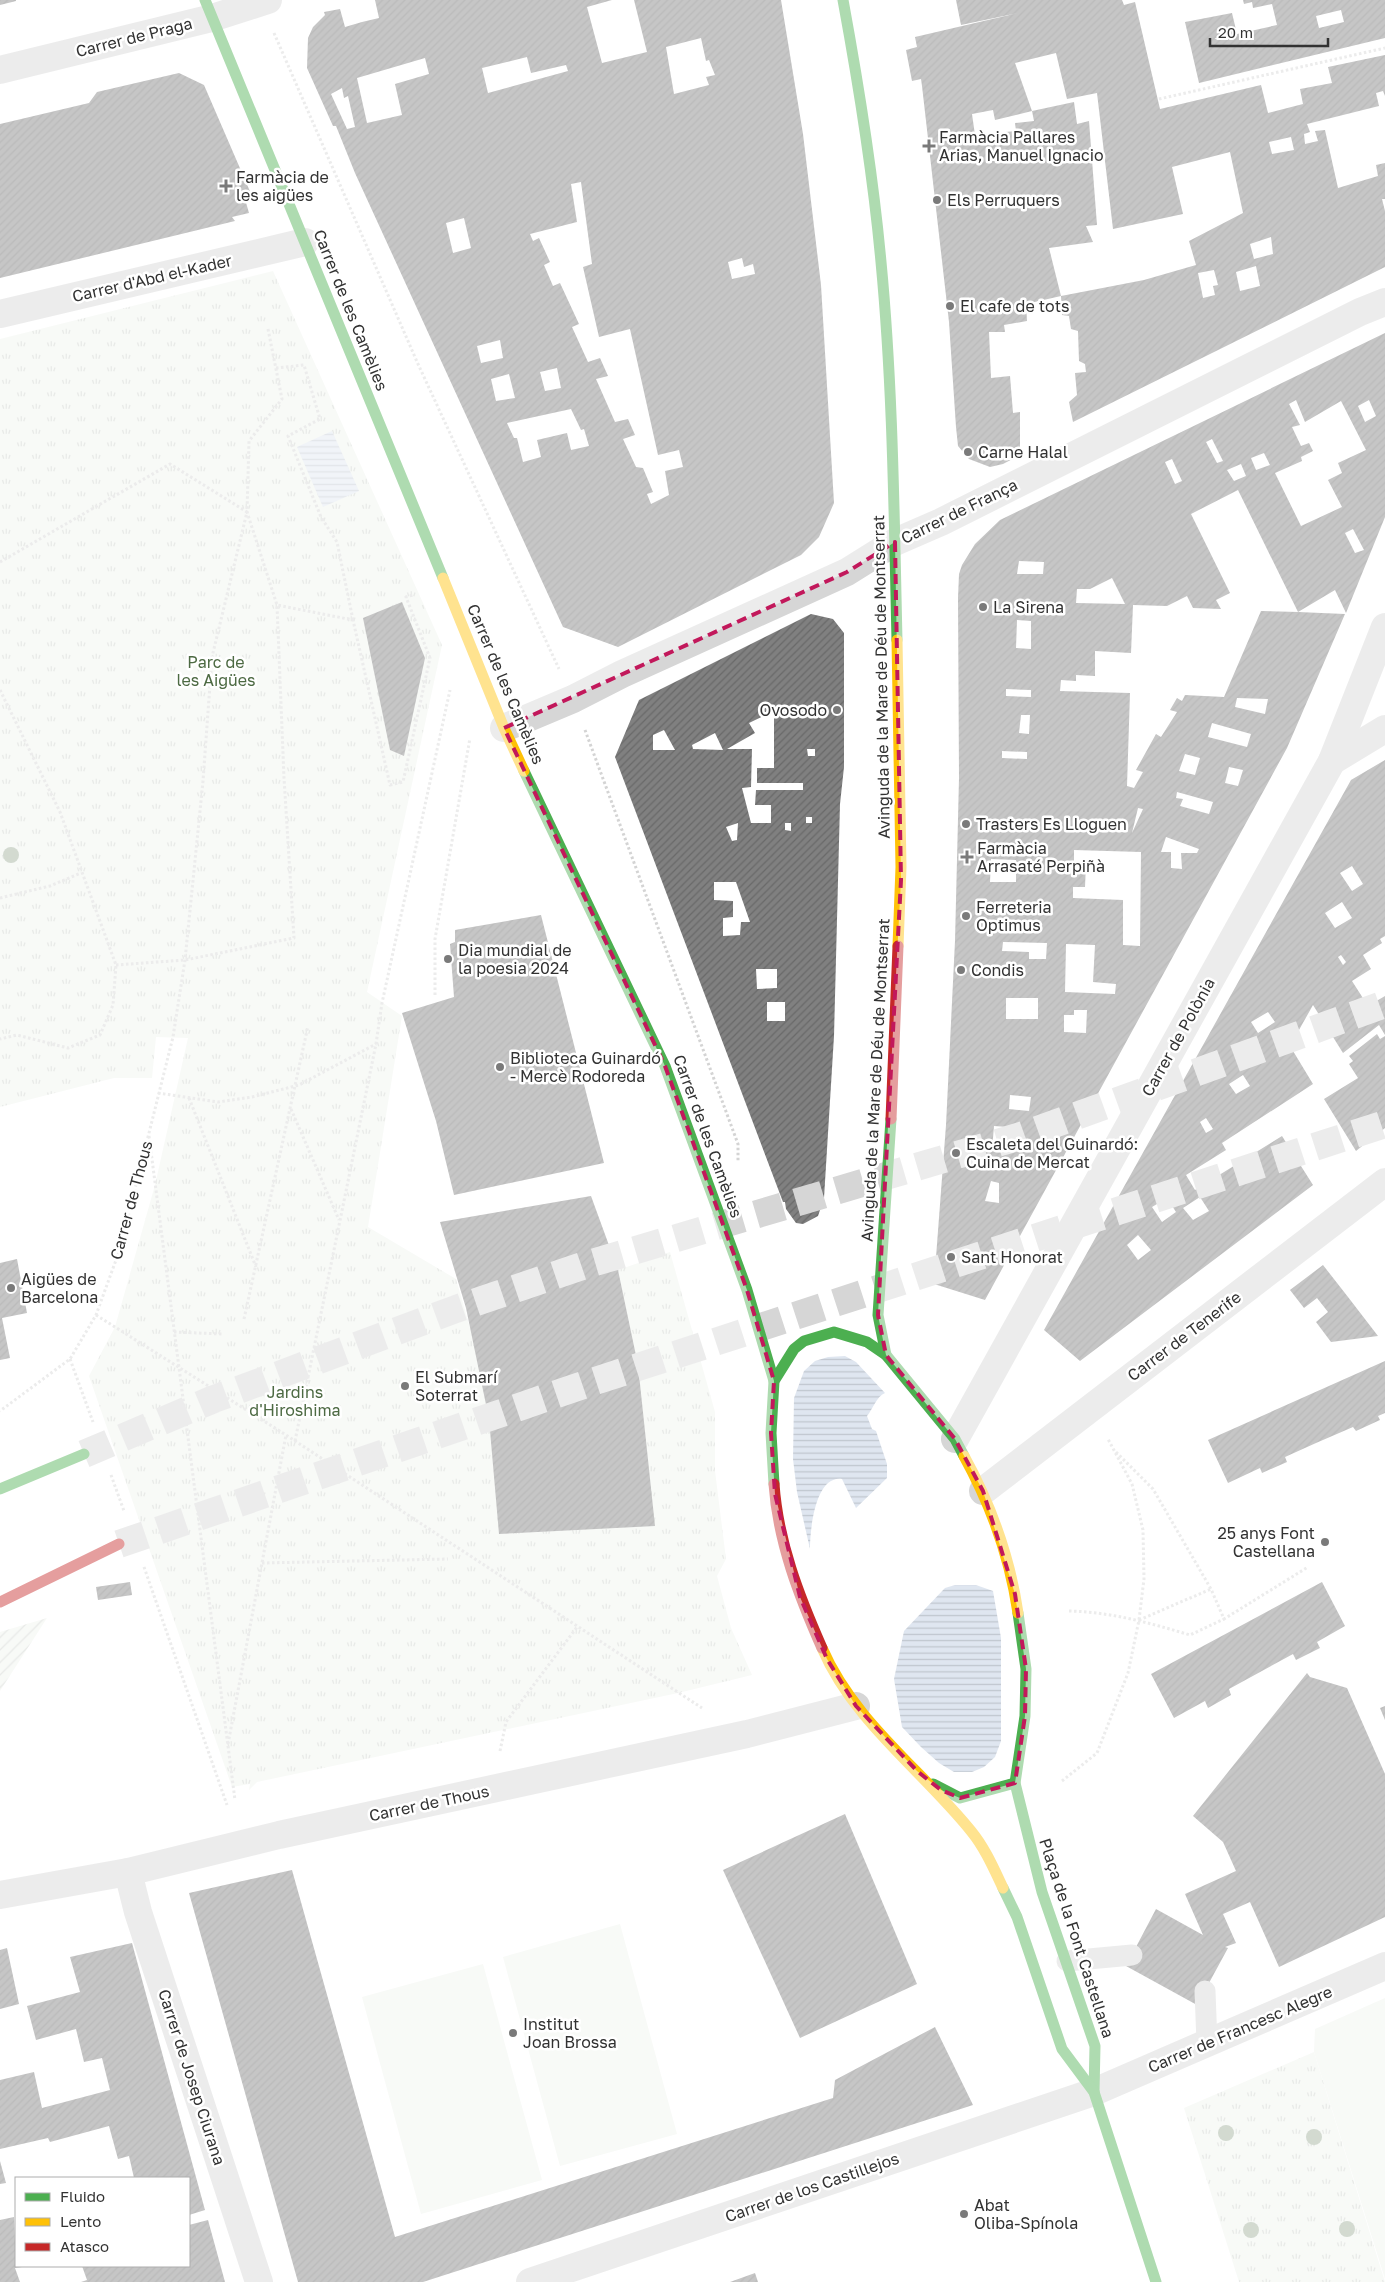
<svg xmlns="http://www.w3.org/2000/svg" width="1385" height="2282" viewBox="0 0 1385 2282" font-family="'Golos Text',sans-serif">
  <defs>
    <pattern id="park-tufts" width="24" height="20" patternUnits="userSpaceOnUse" patternTransform="scale(1.25)"><rect width="24" height="20" fill="#eff3ed"/><path d="M3 7l-1-3M5 7V3M7 7l1-3M15 17l-1-3M17 17v-4M19 17l1-3" fill="none" stroke="#cdd1cc"/></pattern>
    <pattern id="garden-furrows" width="10" height="10" patternUnits="userSpaceOnUse" patternTransform="scale(1.25)"><rect width="10" height="10" fill="#eff3ed"/><path d="M-1 1l2-2M0 10L10 0M9 11l2-2" fill="none" stroke="#cdd1cc"/></pattern>
    <pattern id="water-rules" width="6" height="5" patternUnits="userSpaceOnUse" patternTransform="scale(1.25)"><rect width="6" height="5" fill="#dfe6f0"/><path d="M0 2.5h6" fill="none" stroke="#c0c6ce"/></pattern>
    <pattern id="building-hatch" width="6" height="6" patternUnits="userSpaceOnUse" patternTransform="scale(1.25)"><rect width="6" height="6" fill="#808080"/><path d="M-1 1l2-2M0 6l6-6M5 7l2-2" fill="none" stroke="#696969"/></pattern>
  </defs>
  <rect width="100%" height="100%" fill="#fff"/>
  <g fill="#eff3ed">
    <polygon points="620,1924 677,2134 560,2166 503,1957"/>
    <polygon points="483,1964 542,2180 421,2214 362,1997"/>
    <polygon points="1385,1998 1385,2279 1314,2052 1315,2029"/>
  </g>
  <g fill="url(#park-tufts)">
    <polygon points="273,271 442,645 367,992 402,1016 368,1227 456,1279 476,1349 489,1419 500,1534 654,1525 638,1365 618,1270 670,1252 715,1412 715,1471 726,1559 717,1576 731,1628 752,1675 678,1693 257,1782 249,1790 250,1784 232,1787 89,1376 115,1327 155,1185 188,1038 156,1037 152,1078 114,1078 0,1107 0,339"/>
    <polygon points="1314,2052 1385,2282 1239,2282 1184,2108"/>
  </g>
  <polygon fill="url(#garden-furrows)" points="47,1618 0,1691 0,1632"/>
  <g fill="url(#water-rules)">
    <polygon points="332,431 359,491 323,507 297,447"/>
    <path d="M845,1356l11,6 29,31c-9,4 -12,16 -18,23l5,13 4,2 11,33v14l-31,30 -14,-29c-27,-4 -32,51 -32,70l-13,-57 -4,-33 1,-61 10,-27 11,-10 13,-4z"/>
    <polygon points="955,1585 976,1585 993,1591 1001,1638 1001,1741 995,1757 984,1767 972,1772 954,1772 939,1763 921,1747 902,1727 894,1679 904,1631 945,1588"/>
  </g>
  <g fill="url(#building-hatch)" fill-rule="evenodd">
    <polygon points="0,0 16,0 16,1 0,5"/>
    <path d="M375,0h237l-25,7 15,56 45,-11 -13,-52h147l22,134 18,151 13,218 -15,34 -18,18 -183,92 -55,-20 -208,-454 -19,-47h-3l-26,-58 1,-30 5,-11 12,-12 -1,-3 16,-3 5,18 17,-5 17,-4zM701,38l5,23 3,-1 6,15 -9,2 3,8 -35,9 -8,-47zM527,57l4,16 35,-8 2,6 -80,22 -6,-25zM425,58l4,16 -34,10 7,31 -35,8 -10,-45zM342,88l2,10 4,-2 7,31 -8,2 -16,-35zM581,182l11,82 -9,3 16,70 31,-8 28,126 21,-5 4,17 -18,4 4,24 -18,9 -4,-10 6,-2 -10,-24 -7,-1 -13,-28 12,-4 -7,-16 -13,3 -19,-43 12,-3 -8,-18 -12,4 -16,-35 7,-3 -19,-41 -7,3 -9,-21 6,-3 -11,-24 -6,3 -3,-7 47,-12 -6,-38zM464,218l7,30 -18,5 -7,-30zM742,258l2,9 9,-3 2,10 -23,5 -4,-17zM500,340l3,18 -22,5 -4,-17zM557,368l4,20 -16,3 -5,-19zM509,374l6,24 -19,3 -5,-22zM571,409l10,21 3,-1 5,17 -18,4 -4,-17 -30,7 4,17 -18,5 -6,-24h-3l-7,-15z"/>
    <path d="M956,0h166l2,5 11,-3 25,107 101,-24 7,28 35,-9 -3,-15 32,-6 -4,-16 57,-12v41l-2,-5 -7,2 3,13 -72,18 3,8 -6,2 1,10 13,-3 -3,-10 10,-1 13,58 40,-12 -2,-11 9,-2v36h-3l3,12v56l-312,155 -4,-20 8,-7 -2,-22 11,-1 -1,-8 -6,-3 -1,-30 -7,-2 -2,-13 -7,-1 -1,-19 83,-16 52,-15 -7,-24 54,-28 -13,-61 -58,15 11,47 -70,15 -16,-136 -30,6 -11,-46 -41,10 17,48 -37,9 -2,-10 -21,4 3,21 41,-4 -1,-8 19,-2 -2,-10 42,-9 3,22 12,-3 8,104 -11,1 7,16 -44,6 12,48 -35,8 1,17 -23,4 1,7h-16l2,46 19,-2 3,37 7,-1v43l-17,9 -13,3 -21,-8 -11,-13 -2,-19 -7,-105 -27,-236 -1,-7 -9,2 -6,-31 11,-3 -2,-10 103,-24 -57,12zM1291,137l3,13 -22,4 -3,-12zM1271,237l2,17 -19,5 -4,-15zM1256,266l4,20 -20,5 -4,-19zM1214,270l4,15 -5,1 2,9 -12,3 -5,-25z"/>
    <path d="M1243,0h142v38l-186,45 -14,-61 47,-9 5,21 40,-9 -5,-21 -19,4 -1,-6 -8,2zM1341,10l3,12 -25,6 -3,-12z"/>
    <polygon points="179,73 204,85 252,196 245,199 249,213 232,217 235,221 0,278 0,124 89,103 97,92"/>
    <path d="M1385,333v184l-39,96 -11,-23 -37,22 47,2 -58,134 -302,552 -51,-16 12,-159 9,-184 4,-163 -1,-180 1,-24 3,-9 13,-21 25,-24zM1296,400l9,22 36,-21 25,49 -28,13 4,10 -14,7 14,27 -41,19 -26,-53 27,-12 -1,-4 12,-6 -4,-8 -8,3 -9,-19 8,-2 -11,-21zM1369,400l7,16 -11,6 -7,-16zM1212,439l11,22 -6,2 -11,-21zM1264,453l6,12 -14,5 -5,-12zM1172,459l10,22 -7,3 -10,-22zM1241,464l5,12 -12,5 -7,-11zM1238,490l60,122 -37,-1 -37,86 -39,-2 -3,6 -5,-3 -7,12 7,2 -16,25 -5,-3 -20,36 7,2 -9,16 -7,-2 3,-93 -70,-2 1,-11 15,1v-6l19,1v-25l36,2 2,-48 34,1 20,-10 6,12 28,1 -5,-9 14,-7 -39,-79zM1353,529l11,21 -9,3 -10,-20zM1019,561l25,1 -1,12h-26zM1112,578l13,26 -49,-1 1,-14h13zM1017,620l14,1v28l-15,-1zM1006,689l25,1v7l-25,-1zM1237,698l31,1 -3,15 -30,-7zM1021,715h9l-1,19 -10,-1zM1212,723l39,11 -4,13 -39,-10zM1002,751l25,1v7l-25,-1zM1185,754l15,4 -5,17 -16,-4zM1229,767l14,3 -5,16 -13,-3zM1177,792l36,10 -4,12 -29,-8 3,-7 -7,-1zM1138,808l5,1 -11,24zM1166,837l33,12 -2,4h-16l1,16 -11,-1v-16h-10zM1074,850l67,2 -1,94 -17,-1v-45l-50,-2v-11h12l1,-24 -12,-1zM991,859l25,1v22h-26zM1003,942l44,1 -1,16h-17v-7l-27,-1zM1066,944l29,1 -2,37 23,2 -1,10 -50,-2zM1006,998h32v21h-32zM1074,1010h13l-1,23 -22,-1v-17h10zM1010,1095l21,2 -2,14 -20,-2zM994,1126l27,2 -3,23 -26,-1zM991,1181l8,2v20l-14,-2z"/>
    <polygon points="402,602 425,658 404,756 390,750 363,618"/>
    <path d="M811,614l22,5 11,14v134l-4,37 -6,232 -10,162 -6,18 -15,8 -7,-1 -10,-14 -1,-7h-2l-168,-445 24,-57zM774,711v57h-17v15h46v7h-47l-1,15h16v18h-20l-9,-35 9,-1 1,-38h-25l28,-16 -6,-10zM664,730l11,20h-22v-15zM715,733l8,17 -30,-1 -1,-4zM807,749h8v7h-7zM806,817h6v6h-6zM738,823l-1,17 -5,1 -6,-14zM785,823h6v8l-6,-1zM714,882h22l14,40h-9l-1,13 -17,1v-18l10,-1v-16l-19,-1zM756,969h21v19l-20,1zM767,1002h18v19h-18z"/>
    <path d="M1385,760v176l-5,3 2,4 -19,12 8,14 -19,12 16,25 17,-10v39l-6,-10 -36,28 -30,-48 -23,41 23,38 -91,59 4,7 -40,25 9,15 87,-54 31,49 -233,176 -36,-31 307,-550zM1352,866l11,18 -11,7 -12,-18zM1342,902l10,16 -17,10 -10,-15zM1341,955l5,7 -3,3 -5,-8zM1268,1012l7,10 -17,11 -7,-11zM1243,1075l7,11 -14,8 -7,-10zM1206,1118l7,11 -7,4 -6,-11zM1200,1197l9,14 -16,9 -10,-12zM1167,1198l9,14 -14,10 -10,-15zM1138,1235l13,15 -13,10 -11,-15z"/>
    <polygon points="541,915 604,1163 454,1195 436,1121 402,1013 454,997 450,944 455,942 455,930"/>
    <polygon points="1377,1034 1380,1039 1385,1036 1385,1128 1356,1151 1324,1099 1358,1078 1349,1064 1353,1061 1349,1056"/>
    <polygon points="591,1196 618,1270 638,1365 655,1526 499,1534 489,1419 466,1308 440,1222"/>
    <polygon points="17,1259 27,1313 2,1318 10,1358 0,1360 0,1263"/>
    <polygon points="1323,1265 1348,1297 1378,1336 1331,1342 1316,1322 1328,1312 1317,1298 1304,1308 1290,1290"/>
    <polygon points="1385,1361 1385,1413 1378,1416 1380,1420 1356,1431 1353,1427 1316,1443 1285,1457 1287,1462 1262,1473 1260,1468 1228,1483 1208,1440"/>
    <polygon points="130,1582 132,1595 98,1600 96,1587"/>
    <polygon points="1322,1582 1345,1626 1317,1642 1320,1648 1296,1660 1293,1654 1229,1689 1231,1695 1208,1708 1205,1701 1174,1718 1151,1674"/>
    <polygon points="1307,1673 1310,1677 1347,1688 1385,1774 1385,1917 1279,1967 1250,1902 1223,1914 1236,1943 1225,1947 1228,1948 1197,2005 1126,1966 1156,1909 1203,1935 1185,1894 1236,1871 1223,1842 1193,1816"/>
    <polygon points="1385,1706 1385,1720 1380,1708"/>
    <polygon points="845,1814 917,1984 800,2038 723,1870"/>
    <polygon points="292,1870 395,2237 833,2098 835,2080 935,2027 973,2105 423,2282 298,2282 189,1893"/>
    <polygon points="132,1943 205,2210 189,2215 189,2178 134,2178 129,2156 118,2159 109,2126 50,2142 48,2138 0,2149 0,2080 34,2072 42,2108 110,2090 102,2058 84,2062 76,2029 36,2040 27,2006 80,1992 70,1957"/>
    <polygon points="7,1948 19,2004 0,2009 0,1950"/>
    <polygon points="0,2161 6,2183 0,2184"/>
    <polygon points="14,2217 16,2266 22,2267 15,2268 20,2282 0,2282 0,2220"/>
    <polygon points="208,2220 225,2282 81,2282 87,2280 82,2266 189,2266 189,2225"/>
    <polygon points="755,2273 758,2282 730,2282"/>
  </g>
  <g fill="none" stroke-linecap="round" stroke-linejoin="round">
    <g stroke="#d6d6d6" stroke-width="28" stroke-dasharray="28 14" stroke-linecap="butt">
      <polyline points="84,1454 214,1399 456,1309 582,1266 1021,1136 1385,1004"/>
      <polyline points="119,1544 592,1382 1385,1124"/>
    </g>
    <g stroke="#d4d4d4" stroke-width="3" stroke-dasharray="2.5 2.5" stroke-linecap="butt">
      <polyline points="274,33 418,364 559,669"/>
      <polyline points="1159,99 1385,48"/>
      <polyline points="268,329 282,399 249,441 247,512 277,605 353,620 390,785 403,782 430,658 406,597 413,595"/>
      <polyline points="276,368 304,365 320,419 288,436 321,517 337,542 353,620"/>
      <polyline points="0,562 170,464 247,512 212,657 203,781 185,960 173,1037 120,1249 96,1315 70,1359 0,1411"/>
      <polyline points="0,690 60,812 116,965 113,1005 100,1035 68,1048 17,1035 0,1039"/>
      <polyline points="585,730 738,1144 738,1161"/>
      <polyline points="0,898 50,886 81,873"/>
      <polyline points="116,965 185,960 294,938 284,778 277,605"/>
      <polyline points="435,995 435,939 470,738"/>
      <polyline points="158,1093 218,1102 252,1097 299,1085 376,1044"/>
      <polyline points="189,1098 256,1267"/>
      <polyline points="291,1109 339,1220"/>
      <polyline points="149,1136 235,1800"/>
      <polyline points="96,1315 286,1435 702,1708"/>
      <polyline points="244,1319 308,1026"/>
      <polyline points="174,1332 222,1334"/>
      <polyline points="70,1359 93,1422"/>
      <polyline points="295,1441 376,1044 382,1003 450,690"/>
      <polyline points="1116,1452 1153,1489 1211,1589 1224,1619 1308,1567"/>
      <polyline points="111,1475 124,1511"/>
      <polyline points="262,1563 448,1559"/>
      <polyline points="144,1567 227,1805"/>
      <path d="M1069,1611c42,1 81,12 121,24l34,-16"/>
      <polyline points="1139,1620 1211,1589"/>
      <polyline points="228,1744 286,1435"/>
      <polyline points="500,1751 506,1722 577,1627"/>
      <polyline points="1062,1781 1097,1753 1128,1673 1139,1620 1144,1579 1143,1530 1132,1484 1108,1439"/>
    </g>
    <g stroke="#d6d6d6" stroke-width="21">
      <polyline points="1067,1961 1132,1955"/>
      <polyline points="1205,1991 1207,2043"/>
    </g>
    <g stroke="#d6d6d6" stroke-width="28">
      <polyline points="0,70 212,18 268,0"/>
      <polyline points="0,314 305,242"/>
      <polyline points="504,728 573,699 622,674 847,572 895,542 941,522 1360,312 1385,302"/>
      <polyline points="1332,761 1385,729"/>
      <polyline points="955,1439 1332,761 1385,627"/>
      <polyline points="983,1491 1385,1182"/>
      <polyline points="128,1872 138,1912 259,2282"/>
      <polyline points="0,1895 128,1872 279,1835 747,1734 856,1706"/>
      <polyline points="530,2282 1094,2092 1385,1966"/>
    </g>
    <g stroke="#4caf50" stroke-width="11">
      <polyline points="205,0 443,578"/>
      <path d="M843,0c16,87 30,174 38,262 12,126 13,252 16,378"/>
      <polyline points="524,771 665,1066 747,1290 774,1381"/>
      <polyline points="886,1355 878,1315 891,1119"/>
      <polyline points="774,1484 771,1433 774,1381 794,1349 804,1341 834,1332 867,1342 886,1355 955,1439 964,1456"/>
      <polyline points="0,1489 84,1454"/>
      <polyline points="1018,1613 1026,1669 1025,1716 1015,1783 1042,1892 1095,2046 1094,2092"/>
      <polyline points="933,1784 960,1798 1015,1783"/>
      <polyline points="1003,1888 1017,1917 1062,2049 1094,2092 1156,2282"/>
    </g>
    <g stroke="#ffc107" stroke-width="11">
      <polyline points="443,578 504,728 524,771"/>
      <polyline points="897,640 901,867 898,946"/>
      <path d="M964,1456c27,49 46,102 54,157"/>
      <path d="M822,1648c32,74 100,122 149,183 14,17 23,38 32,57"/>
    </g>
    <g stroke="#c62828" stroke-width="11">
      <polyline points="891,1119 898,946"/>
      <path d="M774,1484c4,58 25,112 48,164"/>
      <polyline points="0,1602 119,1544"/>
    </g>
  </g>
  <g fill="#9dad98">
    <circle cx="11" cy="855" r="8"/>
    <circle cx="1226" cy="2133" r="8"/>
    <circle cx="1314" cy="2137" r="8"/>
    <circle cx="1347" cy="2229" r="8"/>
    <circle cx="1251" cy="2230" r="8"/>
  </g>
  <path d="M0 0H1385V2282H0ZM895,542l6,338 -23,435 8,40 69,84 28,52 32,103 11,75 -1,47 -10,67 -55,15 -19,-8 -24,-19 -61,-65 -29,-47 -27,-62 -25,-103 -4,-61 3,-52 -27,-91 -82,-224 -161,-338 343,-156z" fill="#fff" fill-opacity=".55" fill-rule="evenodd"/>
  <path fill="none" stroke="#c2185b" stroke-width="4" stroke-dasharray="10 6" stroke-linejoin="round" d="M895,542l6,338 -23,435 8,40 69,84 28,52 32,103 11,75 -1,47 -10,67 -55,15 -19,-8 -24,-19 -61,-65 -29,-47 -27,-62 -25,-103 -4,-61 3,-52 -27,-91 -82,-224 -161,-338 343,-156z"/>
  <g fill="#7a7a7a" stroke="#fff" stroke-width="2">
    <path d="M926.5 138.5h5v5h5v5h-5v5h-5v-5h-5v-5h5z"/>
    <path d="M223.5 178.5h5v5h5v5h-5v5h-5v-5h-5v-5h5z"/>
    <circle cx="937" cy="200" r="5"/>
    <circle cx="950" cy="306" r="5"/>
    <circle cx="968" cy="452" r="5"/>
    <circle cx="983" cy="607" r="5"/>
    <circle cx="837" cy="710" r="5"/>
    <circle cx="966" cy="824" r="5"/>
    <path d="M964.5 849.5h5v5h5v5h-5v5h-5v-5h-5v-5h5z"/>
    <circle cx="966" cy="916" r="5"/>
    <circle cx="448" cy="959" r="5"/>
    <circle cx="961" cy="970" r="5"/>
    <circle cx="500" cy="1067" r="5"/>
    <circle cx="956" cy="1153" r="5"/>
    <circle cx="951" cy="1257" r="5"/>
    <circle cx="11" cy="1288" r="5"/>
    <circle cx="405" cy="1386" r="5"/>
    <circle cx="1325" cy="1542" r="5"/>
    <circle cx="513" cy="2033" r="5"/>
    <circle cx="964" cy="2214" r="5"/>
  </g>
  <g text-anchor="middle" dominant-baseline="central" stroke-width="5" stroke-linejoin="round" paint-order="stroke">
    <g font-size="16" fill="#323232" stroke="#fff">
      <text transform="translate(134 37) rotate(-14)">Carrer de Praga</text>
      <text transform="translate(152 278) rotate(-13)">Carrer d'Abd el-Kader</text>
      <text transform="translate(351 310) rotate(68)">Carrer de les Camèlies</text>
      <text transform="translate(959 511) rotate(-26)">Carrer de França</text>
      <text transform="translate(881 677) rotate(-91)">Avinguda de la Mare de Déu de Montserrat</text>
      <text transform="translate(506 684) rotate(67)">Carrer de les Camèlies</text>
      <text transform="translate(1178 1037) rotate(-61)">Carrer de Polònia</text>
      <text transform="translate(875 1080) rotate(-87)">Avinguda de la Mare de Déu de Montserrat</text>
      <text transform="translate(708 1136) rotate(70)">Carrer de les Camèlies</text>
      <text transform="translate(131 1200) rotate(-75)">Carrer de Thous</text>
      <text transform="translate(1184 1336) rotate(-37)">Carrer de Tenerife</text>
      <text transform="translate(429 1803) rotate(-12)">Carrer de Thous</text>
      <text transform="translate(1077 1938) rotate(72)">Plaça de la Font Castellana</text>
      <text transform="translate(1240 2029) rotate(-23)">Carrer de Francesc Alegre</text>
      <text transform="translate(192 2077) rotate(72)">Carrer de Josep Ciurana</text>
      <text transform="translate(812 2187) rotate(-19)">Carrer de los Castillejos</text>
    </g>
    <g font-size="16" fill="#323232" stroke="#fff" text-anchor="start">
      <text x="939" y="137">Farmàcia Pallares<tspan x="939" dy="18">Arias, Manuel Ignacio</tspan></text>
      <text x="236" y="177">Farmàcia de<tspan x="236" dy="18">les aigües</tspan></text>
      <text x="947" y="200">Els Perruquers</text>
      <text x="960" y="306">El cafe de tots</text>
      <text x="978" y="452">Carne Halal</text>
      <text x="993" y="607">La Sirena</text>
      <text x="827" y="710" text-anchor="end">Ovosodo</text>
      <text x="976" y="824">Trasters Es Lloguen</text>
      <text x="977" y="848">Farmàcia<tspan x="977" dy="18">Arrasaté Perpiñà</tspan></text>
      <text x="976" y="907">Ferreteria<tspan x="976" dy="18">Optimus</tspan></text>
      <text x="458" y="950">Dia mundial de<tspan x="458" dy="18">la poesia 2024</tspan></text>
      <text x="971" y="970">Condis</text>
      <text x="510" y="1058">Biblioteca Guinardó<tspan x="510" dy="18">- Mercè Rodoreda</tspan></text>
      <text x="966" y="1144">Escaleta del Guinardó:<tspan x="966" dy="18">Cuina de Mercat</tspan></text>
      <text x="961" y="1257">Sant Honorat</text>
      <text x="21" y="1279">Aigües de<tspan x="21" dy="18">Barcelona</tspan></text>
      <text x="415" y="1377">El Submarí<tspan x="415" dy="18">Soterrat</tspan></text>
      <text x="1315" y="1533" text-anchor="end">25 anys Font<tspan x="1315" dy="18">Castellana</tspan></text>
      <text x="523" y="2024">Institut<tspan x="523" dy="18">Joan Brossa</tspan></text>
      <text x="974" y="2205">Abat<tspan x="974" dy="18">Oliba-Spínola</tspan></text>
    </g>
    <g font-size="16" fill="#4d6a43" stroke="#fff">
      <text x="216" y="662">Parc de<tspan x="216" dy="18">les Aigües</tspan></text>
      <text x="295" y="1392">Jardins<tspan x="295" dy="18">d'Hiroshima</tspan></text>
    </g>
  </g>
  <rect x="15" y="2177" width="175" height="90" fill="#ffffff" stroke="#adadad"/>
  <rect x="25" y="2193" width="25" height="8" fill="#4caf50" stroke="#adadad"/>
  <text x="60" y="2202" font-size="15" fill="#323232">Fluido</text>
  <rect x="25" y="2218" width="25" height="8" fill="#ffc107" stroke="#adadad"/>
  <text x="60" y="2227" font-size="15" fill="#323232">Lento</text>
  <rect x="25" y="2243" width="25" height="8" fill="#c62828" stroke="#adadad"/>
  <text x="60" y="2252" font-size="15" fill="#323232">Atasco</text>
  <path d="M1210 38v8h118v-8" fill="none" stroke="#323232" stroke-width="2.5"/>
  <text x="1218" y="38" font-size="15" fill="#323232" stroke="#ffffff" stroke-width="4" paint-order="stroke">20 m</text>
</svg>
